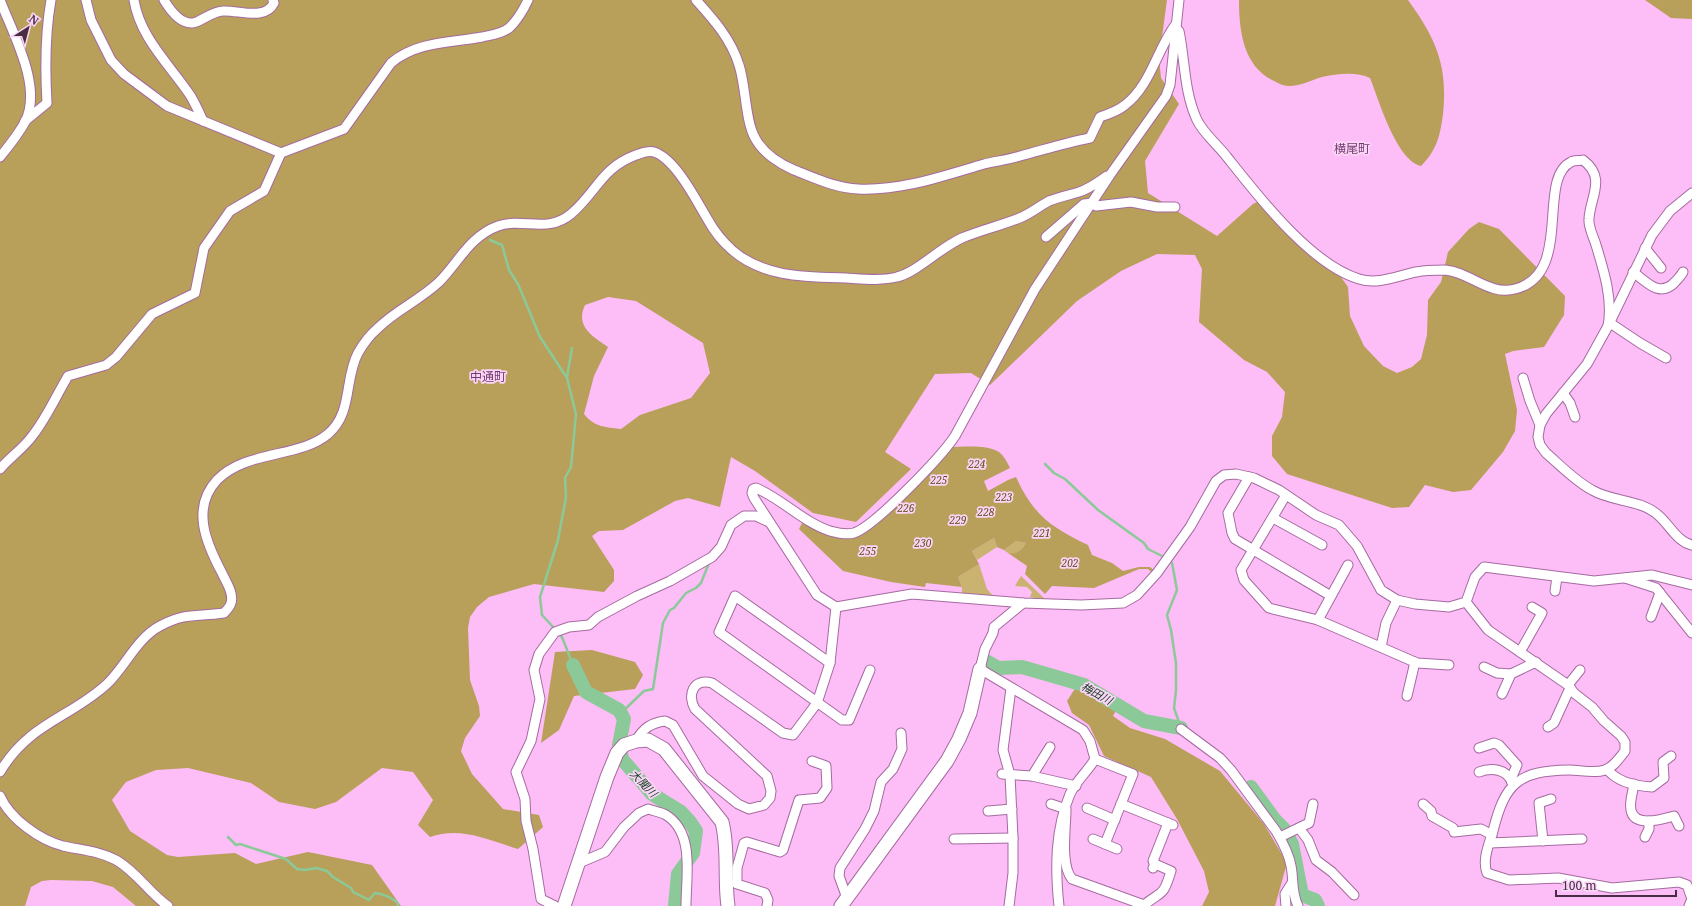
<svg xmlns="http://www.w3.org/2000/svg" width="1692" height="906" viewBox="0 0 1692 906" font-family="'Noto Serif','Noto Sans JP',serif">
  <rect width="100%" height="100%" fill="#fdbdf6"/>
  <g fill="#cab270">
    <polygon points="994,538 997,547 977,560 972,551"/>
    <path d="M1016,541l10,2c-5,8 -13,16 -22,7z"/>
    <polygon points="979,564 987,589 995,598 962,596 962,587 958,577"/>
    <polygon points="1021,576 1046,600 1030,597 1032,592 1027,587 1015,586"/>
  </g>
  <g fill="#b89f5a" fill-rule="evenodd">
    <path d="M0,0h1167l-8,59 2,19 18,26 -34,57 3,32 69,43 36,-32 8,-4 77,73 10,14 2,29 14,30 19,20 14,7 15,-6 9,-8 6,-24 1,-35 13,-18 7,-30 21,-23 10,-7 20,7 66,67 -1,19 -20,32 -31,4 -8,3 12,56 -2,21 -12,21 -32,38 -18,2 -28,-7 -16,22 -17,1 -105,-34 -15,-18v-20l10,-19 3,-25 -18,-20 -23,-12 -45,-38 3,-53 -7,-14 -38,-1 -36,17 -44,30 -87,84 -19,-12 -36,1 -50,78 26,17 -55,53 -43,-9 -58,-42 -24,-14 -11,50 -32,-9 -13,3 -52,29 -24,1 -7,5 22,34v11l-10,11 -70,-8 -45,13 -12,10 -7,10 -2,11 2,52 9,26 1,10 -15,22 -4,13 11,23 31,35 36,6 4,12 -25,22c-29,-9 -58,-23 -88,-12l-12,-12 15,-25 -20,-28 -31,-4 -46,34 -21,7 -36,-7 -28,-19 -63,-15 -32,2 -30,12 -14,18 18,31 37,24 11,2 57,-4 21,11 52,-12 64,13 29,41h-265l-23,-19 -21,-6 -41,-1 -9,1 -11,6 -6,19h-25zM608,297l28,4 67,42 7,30 -19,25 -51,17 -19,14c-16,-2 -27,-2 -37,-15l10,-38 14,-29c-16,-11 -33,-21 -23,-42z"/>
    <path d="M1239,0h169c28,39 40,65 35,114 -3,22 -6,36 -22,52 -25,-6 -42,-66 -51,-88 -14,-7 -34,-4 -48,-1 -11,3 -21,9 -33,9 -6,0 -11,-3 -17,-6 -29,-15 -33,-50 -33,-80z"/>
    <polygon points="1645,0 1692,0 1692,19 1671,18"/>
    <path d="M948,447c15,0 38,-3 51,5 5,4 8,10 11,16l-26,13 4,10 20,-11 8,-3c18,39 35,50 72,68l4,10 20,8 11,8 16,-4h11l7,6 -2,2 -7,-6h-9l-45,19 -42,-2 -7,8 -20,-20 2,-8 -19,-13c9,1 13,-2 18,-10l-10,-2 -12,9 -7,-3 -3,-9 -22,13 7,13 -21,13 4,10 -36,-4 -1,4 -34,-5 -48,-11 -44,-42 6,-12 38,17 23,-7z"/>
    <polygon points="592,650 635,662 643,675 635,689 574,696 559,730 541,743 555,652"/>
    <polygon points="1076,687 1116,710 1113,716 1130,728 1165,739 1220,771 1264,824 1287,863 1275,906 1202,906 1209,892 1204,871 1177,819 1151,777 1104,756 1089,725 1072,713 1067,701"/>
  </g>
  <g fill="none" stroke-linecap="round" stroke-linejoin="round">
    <g stroke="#8cc998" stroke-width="2.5">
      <polyline points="490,240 502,245 509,270 518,284 540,337 567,378 576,414 571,467 565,478 566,497 558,540 540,597 542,615 555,629"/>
      <polyline points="567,377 572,348"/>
      <polyline points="1045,464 1054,473 1065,479 1098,510 1144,543 1148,549 1164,557"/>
      <polyline points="1172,563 1177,590 1167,615 1171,630 1176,663 1176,690 1174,708 1181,728"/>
      <polyline points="558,633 562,637 573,665"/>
      <polyline points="621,713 644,691 653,689 663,623 670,610 674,608 686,593 696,588 701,583 709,563"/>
      <path d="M228,837l8,8 4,-1 46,15 11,10 8,1 11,-2 11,3 6,6 18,11 2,4 16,8 6,-7c9,1 15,4 22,9l1,4"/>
    </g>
    <g stroke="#8cc998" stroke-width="14">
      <polyline points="988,662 998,668 1022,667 1084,685 1144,721 1181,728"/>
      <polyline points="573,665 586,692 619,710 624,719 619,745 622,759 652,794 681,812 690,822 696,831 693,853 678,874 675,906"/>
      <polyline points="1251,787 1275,820 1284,829 1292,844 1302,895 1315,900 1318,906"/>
    </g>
    <g stroke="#a56ba0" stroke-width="11">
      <g id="street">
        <path d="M86,0l5,20 20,40 13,14 43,32 114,47 63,-24 47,-66c26,-22 60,-20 91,-26 9,-2 20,-3 27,-9 7,-6 15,-19 19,-28"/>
        <path d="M134,0c6,38 36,65 56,95 5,8 9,17 13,26"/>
        <path d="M164,0c6,10 15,23 27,23 8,1 18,-11 32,-12 16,-1 42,10 51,-8l-1,-3"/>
        <path d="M696,0c18,20 35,39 43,65 7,21 6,55 16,73 8,15 25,26 39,32 21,8 41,18 64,19 43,2 85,-13 126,-25 12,-3 24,-4 36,-8 23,-6 45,-13 70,-18l10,-21c9,-3 18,-6 25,-12 26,-20 32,-56 51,-81"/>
        <path d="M1179,0l-9,85 -4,11 -56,79 -75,114 -80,147c-14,21 -80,90 -101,97 -9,2 -16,0 -24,-2 -27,-9 -48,-32 -74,-43l-3,1 -1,4 2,5 63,97 19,12 76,-13 111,9 58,2 42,-2 14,-8 20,-22 33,-46 26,-46 8,-6 12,-1 18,4 25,12 37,25 23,10 18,21 24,44 16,10 18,4 34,3 17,-5"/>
        <path d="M1179,31c6,29 5,61 18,89 6,13 21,25 30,37 31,39 83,107 132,122 19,6 38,-3 57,-7 9,-2 19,-2 29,-2 25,2 44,26 70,19 59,-15 21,-110 56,-127 3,-2 8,-1 12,-2 24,18 7,37 6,59 -1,8 5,19 7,26 8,26 17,55 12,81"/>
        <path d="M25,121l22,-18c-2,-34 -2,-69 4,-103"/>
        <path d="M0,157c9,-11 18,-22 25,-35 18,-35 -12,-88 -25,-122"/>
        <path d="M1692,193l-22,18 -18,24 -44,91 -21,38 -41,50 -6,11 -2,12 2,8 6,8c14,12 29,28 46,37 20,12 48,9 66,25 11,9 19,27 34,30"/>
        <polyline points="1046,237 1084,204 1092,203 1096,206 1131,202 1157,207 1175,207"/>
        <polyline points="1645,248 1661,268"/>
        <path d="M1633,272c13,9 25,25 40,12 4,-4 8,-8 10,-12"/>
        <polyline points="1610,323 1640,343 1666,358"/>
        <polyline points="1523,378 1530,401 1540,425"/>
        <polyline points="1563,393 1570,403 1575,417"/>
        <path d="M0,469c10,-12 24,-21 33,-34 14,-18 23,-39 35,-59l38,-11 10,-8 36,-43 43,-21 9,-45 26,-37 34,-20 17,-38"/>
        <polyline points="1249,477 1228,513 1232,533 1235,539 1331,596"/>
        <polyline points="1286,495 1241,570 1244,580 1269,608 1318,620 1348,565"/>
        <polyline points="1273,518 1322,545"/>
        <polyline points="1625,578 1656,588 1692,633"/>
        <polyline points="1555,591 1557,577"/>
        <path d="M1466,602l22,28 80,55 6,8 18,14 12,14 17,15 4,6v9c-5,6 -11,16 -20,19 -11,4 -24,0 -36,0 -51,1 -64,13 -76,61 -4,13 -11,29 -6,42l22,7 49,-2 54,10 67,-6 8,3 5,14 -3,7"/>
        <polyline points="1466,602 1475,577 1484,567 1594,581 1652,575 1692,585"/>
        <path d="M1023,603l-29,24 -1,6 -8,16 -5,20 103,61 7,11 5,18c-7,12 -19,22 -25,35 -15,36 -15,74 -11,112"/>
        <polyline points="1651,617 1660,593"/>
        <polyline points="1318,620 1417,663 1449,665"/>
        <polyline points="1381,647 1386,623 1397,600"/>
        <polyline points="1520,652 1542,613 1532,607"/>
        <polyline points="830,663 735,596 719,632 842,720 849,720 870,670"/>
        <polyline points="1484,667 1497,673 1511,674"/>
        <polyline points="1568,685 1580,670"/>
        <polyline points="1502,694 1511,674 1536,662"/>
        <polyline points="1407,696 1415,662"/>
        <polyline points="1548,727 1554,723 1570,688"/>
        <path d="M1181,729l39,29 11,12 45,61c6,10 13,23 15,35 3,14 0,26 7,40"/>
        <path d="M636,741c7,-13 15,-18 29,-20l8,4 30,51 35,28 11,5 15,-4 6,-7 1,-7 -4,-15 -72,-67c-8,-14 -2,-31 17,-26l71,50 10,2 24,-32 13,-40 6,-56"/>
        <polyline points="1479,748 1494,743 1499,745 1517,765 1511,779"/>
        <path d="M1607,769c10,13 28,17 45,18l12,-9 -1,-16 8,-6"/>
        <path d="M0,772c29,-49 70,-54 107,-88 18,-17 30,-46 53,-58 26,-14 37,-9 64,-13 3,-3 6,-6 7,-10 3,-10 -5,-21 -9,-30 -16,-30 -31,-65 -5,-93 29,-30 83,-22 111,-46 25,-21 16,-55 30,-81 5,-9 13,-19 20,-25 18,-18 42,-28 61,-46 19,-19 31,-46 59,-56 25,-9 49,8 73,-12 26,-22 30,-46 65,-59 6,-2 12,-5 18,-3 22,7 43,50 54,68 6,11 15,22 24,30 32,28 75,27 114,28 17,1 35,3 51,-1 19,-4 44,-30 65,-39 19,-8 41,-13 60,-21 9,-4 18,-11 27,-16 10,-4 20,-6 30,-9 10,-3 19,-10 28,-16"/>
        <path d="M1479,772c12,-5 29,-3 33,11"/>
        <polyline points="1002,774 1032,776 1076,786"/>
        <polyline points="1032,776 1050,747"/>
        <path d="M1634,784c-1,8 -5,18 -3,26 3,18 32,9 43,6l5,10"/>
        <path d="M0,796c10,23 40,44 63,50 18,4 36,5 53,14 21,12 33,33 52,46"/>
        <path d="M1051,804l15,5c0,19 -6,56 6,70l72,26c19,-15 19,-8 27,-34l-16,-7"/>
        <polyline points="1121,804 1173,825"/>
        <polyline points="1423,804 1431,811 1432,816 1453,828 1454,832 1481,829 1492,835"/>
        <polyline points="1087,808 1115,820"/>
        <polyline points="988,811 1012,809"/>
        <polyline points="1299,828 1308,840 1316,860 1332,872 1354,895"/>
        <polyline points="1280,837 1309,823 1313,804"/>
        <polyline points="1645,837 1649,829 1649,821"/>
        <polyline points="954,839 1013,838"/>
        <polyline points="1093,839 1105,844 1133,774 1095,759"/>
        <polyline points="1543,841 1539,803 1551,799"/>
        <polyline points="1490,843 1582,839"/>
        <polyline points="1105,844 1117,849"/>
        <path d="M579,863l26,-11 19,-25 15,-14 9,-4c6,2 13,3 18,6 29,18 20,61 20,91"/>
        <polyline points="1153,868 1155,864 1153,861 1168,823"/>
        <polyline points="847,898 839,876 840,868 865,829 874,811 881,782 893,769 902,749 901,733"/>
        <polyline points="555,906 541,899 533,849 526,821 525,799 516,772 531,741 540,699 534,670 539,654 555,632 569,627 589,625 598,617 637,596 670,581 712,557 721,547 731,525 744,516 756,516 769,522"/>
        <polyline points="767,906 768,900 765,893 737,884 737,868 744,843 747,842 780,852 783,850 799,800 820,798 827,788 826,766 812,761"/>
        <polyline points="1009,906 1013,873 1013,838 1010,775 1003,750 1011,688"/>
        <polyline points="1286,906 1285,894 1292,883"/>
      </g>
    </g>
    <g stroke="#a56ba0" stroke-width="15">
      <g id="secondary">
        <path d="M564,906l43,-129 10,-24 7,-8 12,-4 12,-1 16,9 58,73c7,27 2,56 6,84"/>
        <polyline points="841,906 947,761 959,739 970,713 980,669"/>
      </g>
    </g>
    <use href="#street" stroke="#fff" stroke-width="9"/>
    <use href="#secondary" stroke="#fff" stroke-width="13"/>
  </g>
  <g text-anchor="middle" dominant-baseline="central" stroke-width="3.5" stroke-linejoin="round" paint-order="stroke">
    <g font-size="10" font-style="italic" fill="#5a4912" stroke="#fbd5f7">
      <text x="977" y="464">224</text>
      <text x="939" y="480">225</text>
      <text x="1004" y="497">223</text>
      <text x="906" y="508">226</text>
      <text x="986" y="512">228</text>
      <text x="958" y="520">229</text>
      <text x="1042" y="533">221</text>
      <text x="923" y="543">230</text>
      <text x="868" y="551">255</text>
      <text x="1070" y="563">202</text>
    </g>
    <g font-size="11" font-style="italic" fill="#103d1d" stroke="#fbd5f7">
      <text transform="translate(1097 693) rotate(29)">梅田川</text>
      <text transform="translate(644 783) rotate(46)">大聞川</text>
    </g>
    <g font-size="12" fill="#723c6e" stroke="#fbd5f7">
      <text x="1352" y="148">横尾町</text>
      <text x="488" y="376">中通町</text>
    </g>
  </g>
  <g transform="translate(28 28) rotate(36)" stroke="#fbd5f7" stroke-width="3" paint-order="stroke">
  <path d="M0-3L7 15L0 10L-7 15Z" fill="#462d44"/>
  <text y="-6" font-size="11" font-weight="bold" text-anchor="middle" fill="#462d44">N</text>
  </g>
  <path d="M1556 890v6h120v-6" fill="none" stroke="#462d44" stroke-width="2"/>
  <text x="1562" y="890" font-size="12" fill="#462d44" stroke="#fbd5f7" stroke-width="3" paint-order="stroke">100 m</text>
</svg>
